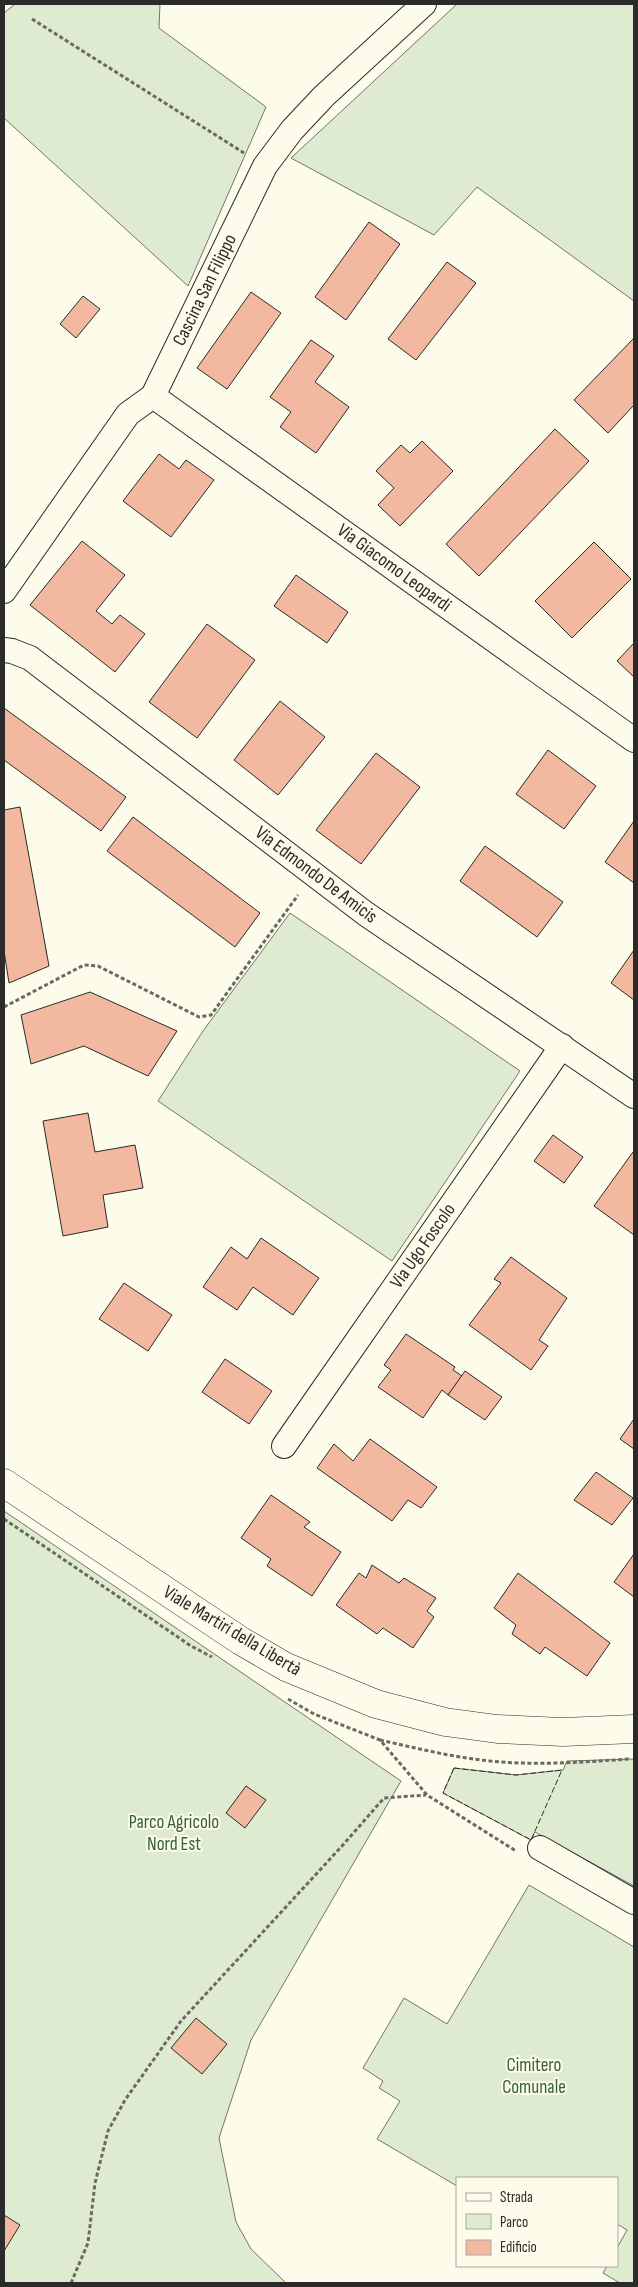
<svg xmlns="http://www.w3.org/2000/svg" width="638" height="2287" viewBox="0 0 638 2287" font-family="'Sofia Sans Condensed',sans-serif">
  <rect width="100%" height="100%" fill="#fdfbea"/>
  <g fill="#deebd1" stroke="#74746e">
    <polygon points="15,4 160,4 159,28 266,107 188,286 4,118 4,13"/>
    <polygon points="457,4 634,4 634,301 477,187 434,235 291,158"/>
    <polygon points="290,913 520,1071 392,1261 158,1101 203,1031"/>
    <polygon points="4,1511 401,1781 251,2040 219,2138 236,2222 251,2249 286,2283 4,2283"/>
    <polygon points="634,1759 634,1886 535,1832 531,1840 443,1793 454,1768 516,1775 563,1770 567,1761"/>
    <polygon points="529,1885 634,1947 634,2283 620,2283 603,2273 607,2266 617,2266 617,2248 627,2230 617,2224 617,2178 457,2178 457,2186 377,2139 400,2101 379,2088 383,2081 363,2068 404,1998 447,2024"/>
  </g>
  <g fill="#f2b8a0" stroke="#2b2b2b">
    <polygon points="369,222 400,244 346,320 315,297"/>
    <polygon points="447,262 476,283 416,360 388,339"/>
    <polygon points="251,292 281,313 227,389 197,368"/>
    <polygon points="83,296 100,309 76,338 60,324"/>
    <polygon points="634,338 634,405 608,433 574,400"/>
    <polygon points="311,340 334,356 315,382 349,407 316,453 280,427 291,412 270,397"/>
    <polygon points="555,429 589,461 479,576 446,544"/>
    <polygon points="422,441 453,471 400,526 378,505 394,488 376,471 401,445 410,453"/>
    <polygon points="159,454 179,469 186,460 214,480 171,537 123,501"/>
    <polygon points="82,541 125,575 96,611 112,624 120,615 145,634 115,672 30,605"/>
    <polygon points="594,542 631,579 572,638 535,601"/>
    <polygon points="296,575 348,612 327,643 274,606"/>
    <polygon points="207,624 255,660 197,738 149,702"/>
    <polygon points="634,643 634,677 617,661"/>
    <polygon points="280,701 325,737 278,795 234,760"/>
    <polygon points="4,708 126,797 101,831 4,760"/>
    <polygon points="548,750 596,786 564,829 516,794"/>
    <polygon points="376,753 420,787 361,864 316,830"/>
    <polygon points="20,807 49,966 9,983 4,951 4,810"/>
    <polygon points="133,817 260,913 235,947 107,851"/>
    <polygon points="634,821 634,883 605,862"/>
    <polygon points="485,846 563,902 537,937 460,881"/>
    <polygon points="634,950 634,1000 611,983"/>
    <polygon points="90,992 177,1031 148,1076 84,1046 31,1064 21,1015"/>
    <polygon points="88,1113 95,1152 135,1145 143,1188 103,1195 108,1227 63,1236 43,1121"/>
    <polygon points="553,1135 583,1157 564,1183 534,1161"/>
    <polygon points="633,1152 634,1153 634,1235 594,1206"/>
    <polygon points="261,1238 319,1278 293,1315 253,1287 237,1310 203,1287 231,1247 247,1259"/>
    <polygon points="511,1257 567,1298 539,1340 548,1346 531,1370 469,1325 501,1283 494,1279"/>
    <polygon points="124,1283 172,1315 148,1351 99,1319"/>
    <polygon points="406,1334 455,1367 453,1370 462,1376 448,1395 442,1390 423,1418 378,1387 391,1370 384,1365"/>
    <polygon points="225,1359 272,1391 249,1424 202,1392"/>
    <polygon points="465,1371 502,1397 485,1420 448,1395"/>
    <polygon points="634,1419 634,1449 620,1439"/>
    <polygon points="370,1439 437,1487 421,1508 408,1500 392,1521 317,1468 334,1444 353,1461"/>
    <polygon points="596,1472 633,1498 612,1525 574,1500"/>
    <polygon points="271,1495 310,1522 304,1527 341,1552 312,1596 267,1566 271,1559 241,1538"/>
    <polygon points="634,1554 634,1597 614,1582"/>
    <polygon points="372,1565 399,1583 404,1578 436,1598 427,1611 434,1617 413,1648 383,1628 377,1634 336,1605 359,1573 366,1578"/>
    <polygon points="518,1573 610,1643 587,1676 545,1647 540,1654 512,1634 516,1625 494,1608"/>
    <polygon points="246,1786 266,1800 245,1828 226,1813"/>
    <polygon points="196,2018 227,2044 202,2074 171,2048"/>
    <polygon points="4,2215 20,2225 4,2251"/>
  </g>
  <g fill="none" stroke-linecap="round" stroke-linejoin="round">
    <g stroke="#2b2b2b" stroke-width="26">
      <g id="street">
        <polyline points="153,396 634,740"/>
        <polyline points="4,591 128,414 153,396 265,166 292,130 324,96 424,4"/>
        <polyline points="4,650 12,651 30,658 366,914 634,1096"/>
        <polyline points="284,1446 562,1046"/>
        <polyline points="540,1848 634,1902"/>
      </g>
    </g>
    <g stroke="#2b2b2b" stroke-width="29">
      <polyline id="secondary" points="4,1483 241,1641 286,1667 376,1704 445,1722 497,1729 563,1732 634,1729"/>
    </g>
    <g stroke="#6a6964" stroke-width="3" stroke-dasharray="4 2.5" stroke-linecap="butt">
      <polyline points="32,19 244,153"/>
      <polyline points="4,1007 84,965 98,966 199,1017 211,1015 298,895"/>
      <polyline points="4,1519 191,1646 212,1657"/>
      <polyline points="288,1699 314,1714 380,1740 427,1795 516,1851"/>
      <path d="M380,1740c40,9 80,19 121,22 43,3 85,0 128,-3"/>
      <polyline points="71,2283 88,2243 95,2183 108,2131 125,2100 181,2021 342,1846 384,1798 426,1795"/>
    </g>
    <use href="#street" stroke="#fdfbea" stroke-width="24"/>
    <use href="#secondary" stroke="#fdfbea" stroke-width="28"/>
    <polygon stroke="#2b2b2b" stroke-width="1" stroke-dasharray="6 2.5" stroke-linecap="butt" points="454,1768 516,1775 562,1770 531,1840 443,1793"/>
  </g>
  <g text-anchor="middle" dominant-baseline="central" stroke-width="4" stroke-linejoin="round" paint-order="stroke">
    <g font-size="19" fill="#2b2b2b" stroke="#fdfbea">
      <text transform="translate(205 290) rotate(-64)">Cascina San Filippo</text>
      <text transform="translate(394 568) rotate(36)">Via Giacomo Leopardi</text>
      <text transform="translate(316 875) rotate(37)">Via Edmondo De Amicis</text>
      <text transform="translate(423 1246) rotate(-55)">Via Ugo Foscolo</text>
      <text transform="translate(232 1631) rotate(31)">Viale Martiri della Libertà</text>
    </g>
    <g font-size="19" fill="#34623c" stroke="#fdfbea">
      <text x="174" y="1822">Parco Agricolo<tspan x="174" dy="22">Nord Est</tspan></text>
      <text x="534" y="2065">Cimitero<tspan x="534" dy="22">Comunale</tspan></text>
    </g>
  </g>
  <rect width="638" height="2287" fill="none" stroke="#2b2b2b" stroke-width="10"/>
  <rect x="456" y="2177" width="162" height="90" fill="#fdfbea" stroke="#a9a89e"/>
  <rect x="466" y="2193" width="25" height="8" fill="#fdfbea" stroke="#a9a89e"/>
  <text x="500" y="2202" font-size="15" fill="#2b2b2b">Strada</text>
  <rect x="466" y="2214" width="25" height="15" fill="#deebd1" stroke="#a9a89e"/>
  <text x="500" y="2227" font-size="15" fill="#2b2b2b">Parco</text>
  <rect x="466" y="2240" width="25" height="15" fill="#f2b8a0" stroke="#a9a89e"/>
  <text x="500" y="2252" font-size="15" fill="#2b2b2b">Edificio</text>
</svg>
